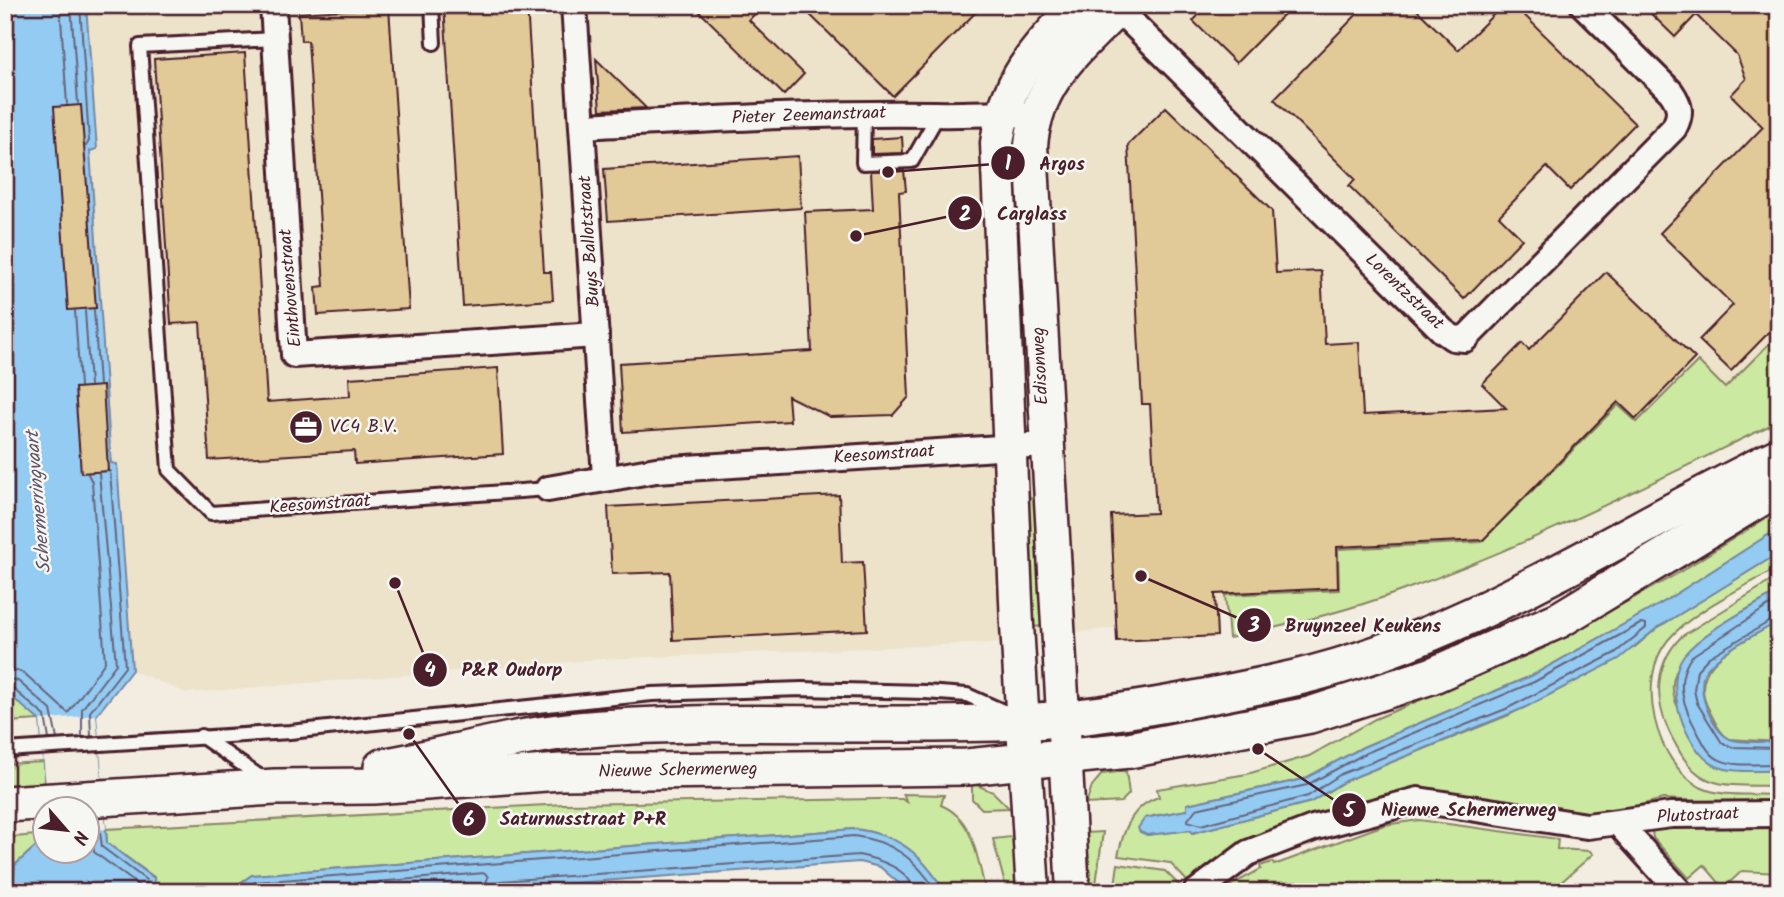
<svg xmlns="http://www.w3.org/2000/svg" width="1784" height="897" viewBox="0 0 1784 897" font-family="Kalam,sans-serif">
  <rect width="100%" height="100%" fill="#f2ede0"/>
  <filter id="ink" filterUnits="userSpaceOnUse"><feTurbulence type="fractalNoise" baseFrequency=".0143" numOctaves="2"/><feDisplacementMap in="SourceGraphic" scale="14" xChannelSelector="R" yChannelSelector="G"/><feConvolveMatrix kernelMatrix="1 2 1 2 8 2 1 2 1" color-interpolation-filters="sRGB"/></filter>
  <g filter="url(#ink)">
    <polygon fill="#ede2ca" points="86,5 1779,5 1779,402 1480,553 1329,602 989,643 602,659 186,693 132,670 117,465 111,464 90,150 97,149"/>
    <g fill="#cbe9a0" stroke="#8a8466" stroke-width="2">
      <polygon points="1008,130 1024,133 1036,410 1017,410"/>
      <path d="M1779,334v87c-124,60 -245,122 -375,169 -56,21 -116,35 -175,48l-4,-43 114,-5 -1,-41 143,-7 137,-137 19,17 61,-61 27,27z"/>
      <polygon points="1024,498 1042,499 1046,626 1031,627"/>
      <path d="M1779,510v18l-117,75 -131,73 -168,71 -59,32 -117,25v6l-34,6 -13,11 7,8 44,-5 1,3 119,-31 34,-21 164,-66 126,-68 22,-19 122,-75v14c-34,20 -87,44 -111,73 -33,40 -13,122 32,147 21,11 55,6 79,8v10l-116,-6 -66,17 -187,-26 -25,4 -140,49 -33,20 -23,20 -19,-20 -52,-7c5,-25 14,-51 41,-59l-2,-8 90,-15 62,-18 66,-37 167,-70 133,-74z"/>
      <path d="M1779,576v15c-33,20 -125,62 -103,112 10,21 35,47 49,66l54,2v15c-22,-1 -51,2 -70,-6 -15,-6 -26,-21 -33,-35 -21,-36 -26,-77 6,-109z"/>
      <path d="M1779,621v121l-50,-3c-10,-7 -14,-17 -19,-27 -28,-50 34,-69 69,-91z"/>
      <polygon points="5,691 40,720 8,722 8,727 5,728"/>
      <polygon points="44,762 45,784 5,786 5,764"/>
      <polygon points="1126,771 1129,794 1121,802 1086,804 1092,786 1102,774"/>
      <polygon points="972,783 993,792 1009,808 982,809 972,799"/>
      <path d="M903,794l41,1 -3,10c34,14 36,55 45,87h-41c-22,-36 -48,-58 -91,-63l-602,46 -12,8 -7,9h-78l-1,-15 -47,-34 -1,-14 459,-25 312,-5h25l5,3z"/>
      <polygon points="1419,820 1558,839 1557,849 1590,851 1593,854 1550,892 1224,892 1233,884 1261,869 1260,866 1272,862 1274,865 1384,825"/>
      <polygon points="1657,824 1779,825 1779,873 1742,871 1730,882 1738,892 1727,892 1704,865 1689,878 1653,838 1652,831"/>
      <polygon points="1103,832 1095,892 1087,892 1085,833"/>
      <polygon points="45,834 45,838 15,865 12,892 5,892 5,838"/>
      <polygon points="1019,836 1024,892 1007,892 993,839"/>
      <polygon points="1118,864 1165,871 1183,889 1114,892"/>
    </g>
    <g fill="#93cbf2" stroke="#7686a2" stroke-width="2">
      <polygon points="5,5 86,5 97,149 90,151 111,463 117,464 132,670 96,716 107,843 154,878 155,892 12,892 15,865 45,838 46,852 88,852 88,810 48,809 40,721 5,691"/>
      <polygon points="1779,528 1779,553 1657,628 1619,659 1524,708 1345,781 1311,802 1192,833 1191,830 1147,835 1140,832 1138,828 1145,818 1187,810 1187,804 1304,779 1363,747 1531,676 1662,603"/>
      <path d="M1779,591v30c-23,14 -56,28 -72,48 -14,17 5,63 23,70 13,5 34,2 49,3v29c-19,-1 -48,3 -65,-6 -29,-16 -52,-82 -30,-110 20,-25 68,-47 95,-64z"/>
      <path d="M854,829c46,6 67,24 91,63h-36l-29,-25 -21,-5 -406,30h-220l7,-9 12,-8z"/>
    </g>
    <polygon fill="#f2ede0" points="96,715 106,829 88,831 88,810 48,809 40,720"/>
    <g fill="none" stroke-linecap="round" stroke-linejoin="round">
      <g stroke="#67647b" stroke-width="2">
        <polyline points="60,5 67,104"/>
        <polyline points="71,5 78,103"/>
        <polyline points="80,5 89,141 86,146"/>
        <polyline points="94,310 99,385"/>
        <polyline points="75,311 80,386"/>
        <polyline points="85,311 90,385"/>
        <path d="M1779,599l-87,57c-19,26 -8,52 6,77 5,9 10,21 20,26 16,9 43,4 61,5"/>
        <polyline points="1779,616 1709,657 1697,670 1694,690 1697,703 1722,743 1732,747 1779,748"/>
        <polygon points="1642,623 1646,624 1646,628 1615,653 1506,709 1341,774 1308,796 1201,825 1187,821 1196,809 1307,785 1366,753 1534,682"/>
        <polyline points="5,667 24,673 68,713 105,662 92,482 88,474"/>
        <polyline points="5,678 18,681 51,710 57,739"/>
        <polyline points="5,687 12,688 45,716 49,739"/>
        <polyline points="82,737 82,709 116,664 99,473"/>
        <polyline points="91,737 90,712 125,667 110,471"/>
        <polyline points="98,817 102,847 146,880 148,892"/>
        <polyline points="89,818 94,852 138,885 139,892"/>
        <path d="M242,892l13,-10 599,-46c39,5 62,23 83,56"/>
        <polyline points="255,892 485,873 488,877 483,892"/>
        <polyline points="381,892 469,885 473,892"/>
        <path d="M492,892l2,-7 6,-4 359,-26c19,4 52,14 55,37"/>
      </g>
    </g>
    <g fill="#e1c998" stroke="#4a1f2b" stroke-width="2">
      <polygon points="444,5 527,5 544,272 551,272 553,300 463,306"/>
      <polygon points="693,5 763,5 749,20 804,74 784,95"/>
      <polygon points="800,5 983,5 893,96"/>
      <polygon points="1208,5 1293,5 1236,63 1193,21"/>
      <polygon points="1366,5 1412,5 1458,50 1503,5 1514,5 1635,124 1570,190 1547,167 1499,216 1522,239 1464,299 1349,186 1355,179 1274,99"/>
      <polygon points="1642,5 1779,5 1779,322 1731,371 1699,340 1733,305 1660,233 1763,127 1731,95 1746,79 1737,55 1696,15 1675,37"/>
      <polygon points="389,7 409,309 318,315 316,287 324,286 308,41 301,41 299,13"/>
      <polygon points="245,53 267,402 350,396 349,378 498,368 503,454 355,464 354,451 209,460 200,322 171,324 154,59"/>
      <polygon points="596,59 646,108 600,110"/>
      <polygon points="81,105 96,308 68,310 54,107"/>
      <polygon points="1166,107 1272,211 1276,273 1321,271 1325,344 1359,342 1363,415 1506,408 1482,384 1522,343 1529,350 1606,272 1695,358 1636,419 1618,402 1483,540 1337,547 1338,588 1215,594 1217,636 1117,641 1111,515 1156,513 1150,404 1142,404 1128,145"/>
      <polygon points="902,137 903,153 872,154 872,139"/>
      <polygon points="798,156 801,208 608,221 604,169"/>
      <polygon points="904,170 906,191 899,192 909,397 893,415 830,417 788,396 790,421 623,432 619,363 812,351 805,212 873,209 871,171"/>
      <polygon points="103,386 108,471 81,473 75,388"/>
      <polygon points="839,495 842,563 863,562 867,630 673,640 670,572 612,574 608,507"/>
    </g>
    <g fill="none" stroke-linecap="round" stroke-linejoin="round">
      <g stroke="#4a1f2b" stroke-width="18">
        <g id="service">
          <polyline points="432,5 434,43"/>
          <polyline points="275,39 140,46 169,470 211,513 548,489"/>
          <polyline points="864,113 863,163 912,161 938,115"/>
          <polyline points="201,736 266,781"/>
          <polyline points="5,750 290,732 652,694 802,689 925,692 967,695 1003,711"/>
        </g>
      </g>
      <g stroke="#4a1f2b" stroke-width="30">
        <g id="minor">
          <polyline points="273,5 294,355 596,335"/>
          <polyline points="574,5 605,477"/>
          <path d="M1114,5l329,326 10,7 12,1 209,-211c8,-15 6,-23 -3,-36l-88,-87"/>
          <path d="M583,126c117,-6 234,-14 351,-12 34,1 66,-3 101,2"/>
          <polyline points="548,489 656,470 1046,445"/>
          <polyline points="1618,823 1680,892"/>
          <polyline points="1196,892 1248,853 1313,828 1418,800 1587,826 1671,815 1779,814"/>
        </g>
      </g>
      <g stroke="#4a1f2b" stroke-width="37">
        <g id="tertiary">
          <path d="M1033,892l-16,-267 -20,-482c9,-64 38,-93 81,-138"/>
          <path d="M1073,892l-42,-747c6,-65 48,-96 91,-140"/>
        </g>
      </g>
      <g stroke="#4a1f2b" stroke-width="40">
        <g id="secondary">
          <path d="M382,767c62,-11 123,-29 186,-36 151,-15 302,-2 453,-9 86,-5 190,-25 274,-44 173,-40 326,-146 484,-222"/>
          <polyline points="5,804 275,787 373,786 560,772 967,767 1129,750 1310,715 1431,676 1559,620 1779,487"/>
        </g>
      </g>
      <use href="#service" stroke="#f6f6f2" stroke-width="12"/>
      <use href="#minor" stroke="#f6f6f2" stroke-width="24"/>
      <use href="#tertiary" stroke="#f6f6f2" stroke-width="32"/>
      <use href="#secondary" stroke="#f6f6f2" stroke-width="35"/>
    </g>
  </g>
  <defs>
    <g id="office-disc" transform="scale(1.75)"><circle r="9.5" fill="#4a1f2b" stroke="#f6f6f2"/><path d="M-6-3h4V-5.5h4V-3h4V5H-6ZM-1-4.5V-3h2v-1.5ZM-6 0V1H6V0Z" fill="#fff"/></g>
  </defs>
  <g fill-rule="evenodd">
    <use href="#office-disc" x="306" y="427"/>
  </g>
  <g text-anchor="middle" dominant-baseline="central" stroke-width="5" stroke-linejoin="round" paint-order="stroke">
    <g font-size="18" fill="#4a1f2b" stroke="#f6f6f2">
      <text transform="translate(809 116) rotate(-2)">Pieter Zeemanstraat</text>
      <text transform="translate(590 241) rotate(-94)">Buys Ballotstraat</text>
      <text transform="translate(291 288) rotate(-95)">Einthovenstraat</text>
      <text transform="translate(1404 292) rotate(44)">Lorentzstraat</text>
      <text transform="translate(1041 366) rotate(-93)">Edisonweg</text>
      <text transform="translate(884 455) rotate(-4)">Keesomstraat</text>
      <text transform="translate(320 505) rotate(-4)">Keesomstraat</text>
      <text transform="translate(678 771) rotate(-1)">Nieuwe Schermerweg</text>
      <text transform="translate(1698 816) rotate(-3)">Plutostraat</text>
    </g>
    <g font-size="18" fill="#4a1f2b" stroke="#f6f6f2" text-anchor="start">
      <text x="330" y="427">VC4 B.V.</text>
    </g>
    <g font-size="19" font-style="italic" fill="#605367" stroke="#f6f6f2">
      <text transform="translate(39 502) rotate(-95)">Schermerringvaart</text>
    </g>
  </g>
  <path fill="none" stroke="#4a1f2b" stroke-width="2.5" d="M888 172L1008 163M856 236L965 213M1141 576L1254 625M395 583L430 670M1258 749L1349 810M409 734L469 819"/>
  <g fill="#4a1f2b" stroke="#f6f6f2" stroke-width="2.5">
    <circle cx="888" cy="172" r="7"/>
    <circle cx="856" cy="236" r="7"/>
    <circle cx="1141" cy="576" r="7"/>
    <circle cx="395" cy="583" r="7"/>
    <circle cx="1258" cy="749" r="7"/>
    <circle cx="409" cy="734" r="7"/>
    <circle cx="1008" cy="163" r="18"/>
    <circle cx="965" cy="213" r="18"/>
    <circle cx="1254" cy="625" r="18"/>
    <circle cx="430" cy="670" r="18"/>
    <circle cx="1349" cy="810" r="18"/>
    <circle cx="469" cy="819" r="18"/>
  </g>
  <g font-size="21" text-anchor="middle" font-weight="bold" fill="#fff">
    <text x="1008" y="170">1</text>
    <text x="965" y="221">2</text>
    <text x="1254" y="632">3</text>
    <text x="430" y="677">4</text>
    <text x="1349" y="817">5</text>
    <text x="469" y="826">6</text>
  </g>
  <g font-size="19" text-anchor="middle" font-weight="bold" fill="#4a1f2b" stroke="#f6f6f2" stroke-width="5" stroke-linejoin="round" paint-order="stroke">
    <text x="1062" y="170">Argos</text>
    <text x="1032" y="220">Carglass</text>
    <text x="1363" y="632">Bruynzeel Keukens</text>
    <text x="512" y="676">P&amp;R Oudorp</text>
    <text x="1469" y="816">Nieuwe Schermerweg</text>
    <text x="583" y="825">Saturnusstraat P+R</text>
  </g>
  <rect width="1784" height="897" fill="none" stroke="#f6f6f2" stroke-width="28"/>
  <rect x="14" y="14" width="1756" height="869" fill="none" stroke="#4a1f2b" stroke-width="2.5" filter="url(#ink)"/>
  <g transform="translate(66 830) rotate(118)"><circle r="33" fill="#f6f6f2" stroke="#b1a0a2" stroke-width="2"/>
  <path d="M0-5L12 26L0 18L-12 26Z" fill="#4a1f2b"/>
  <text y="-10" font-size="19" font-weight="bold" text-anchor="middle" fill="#4a1f2b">N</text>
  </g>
</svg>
